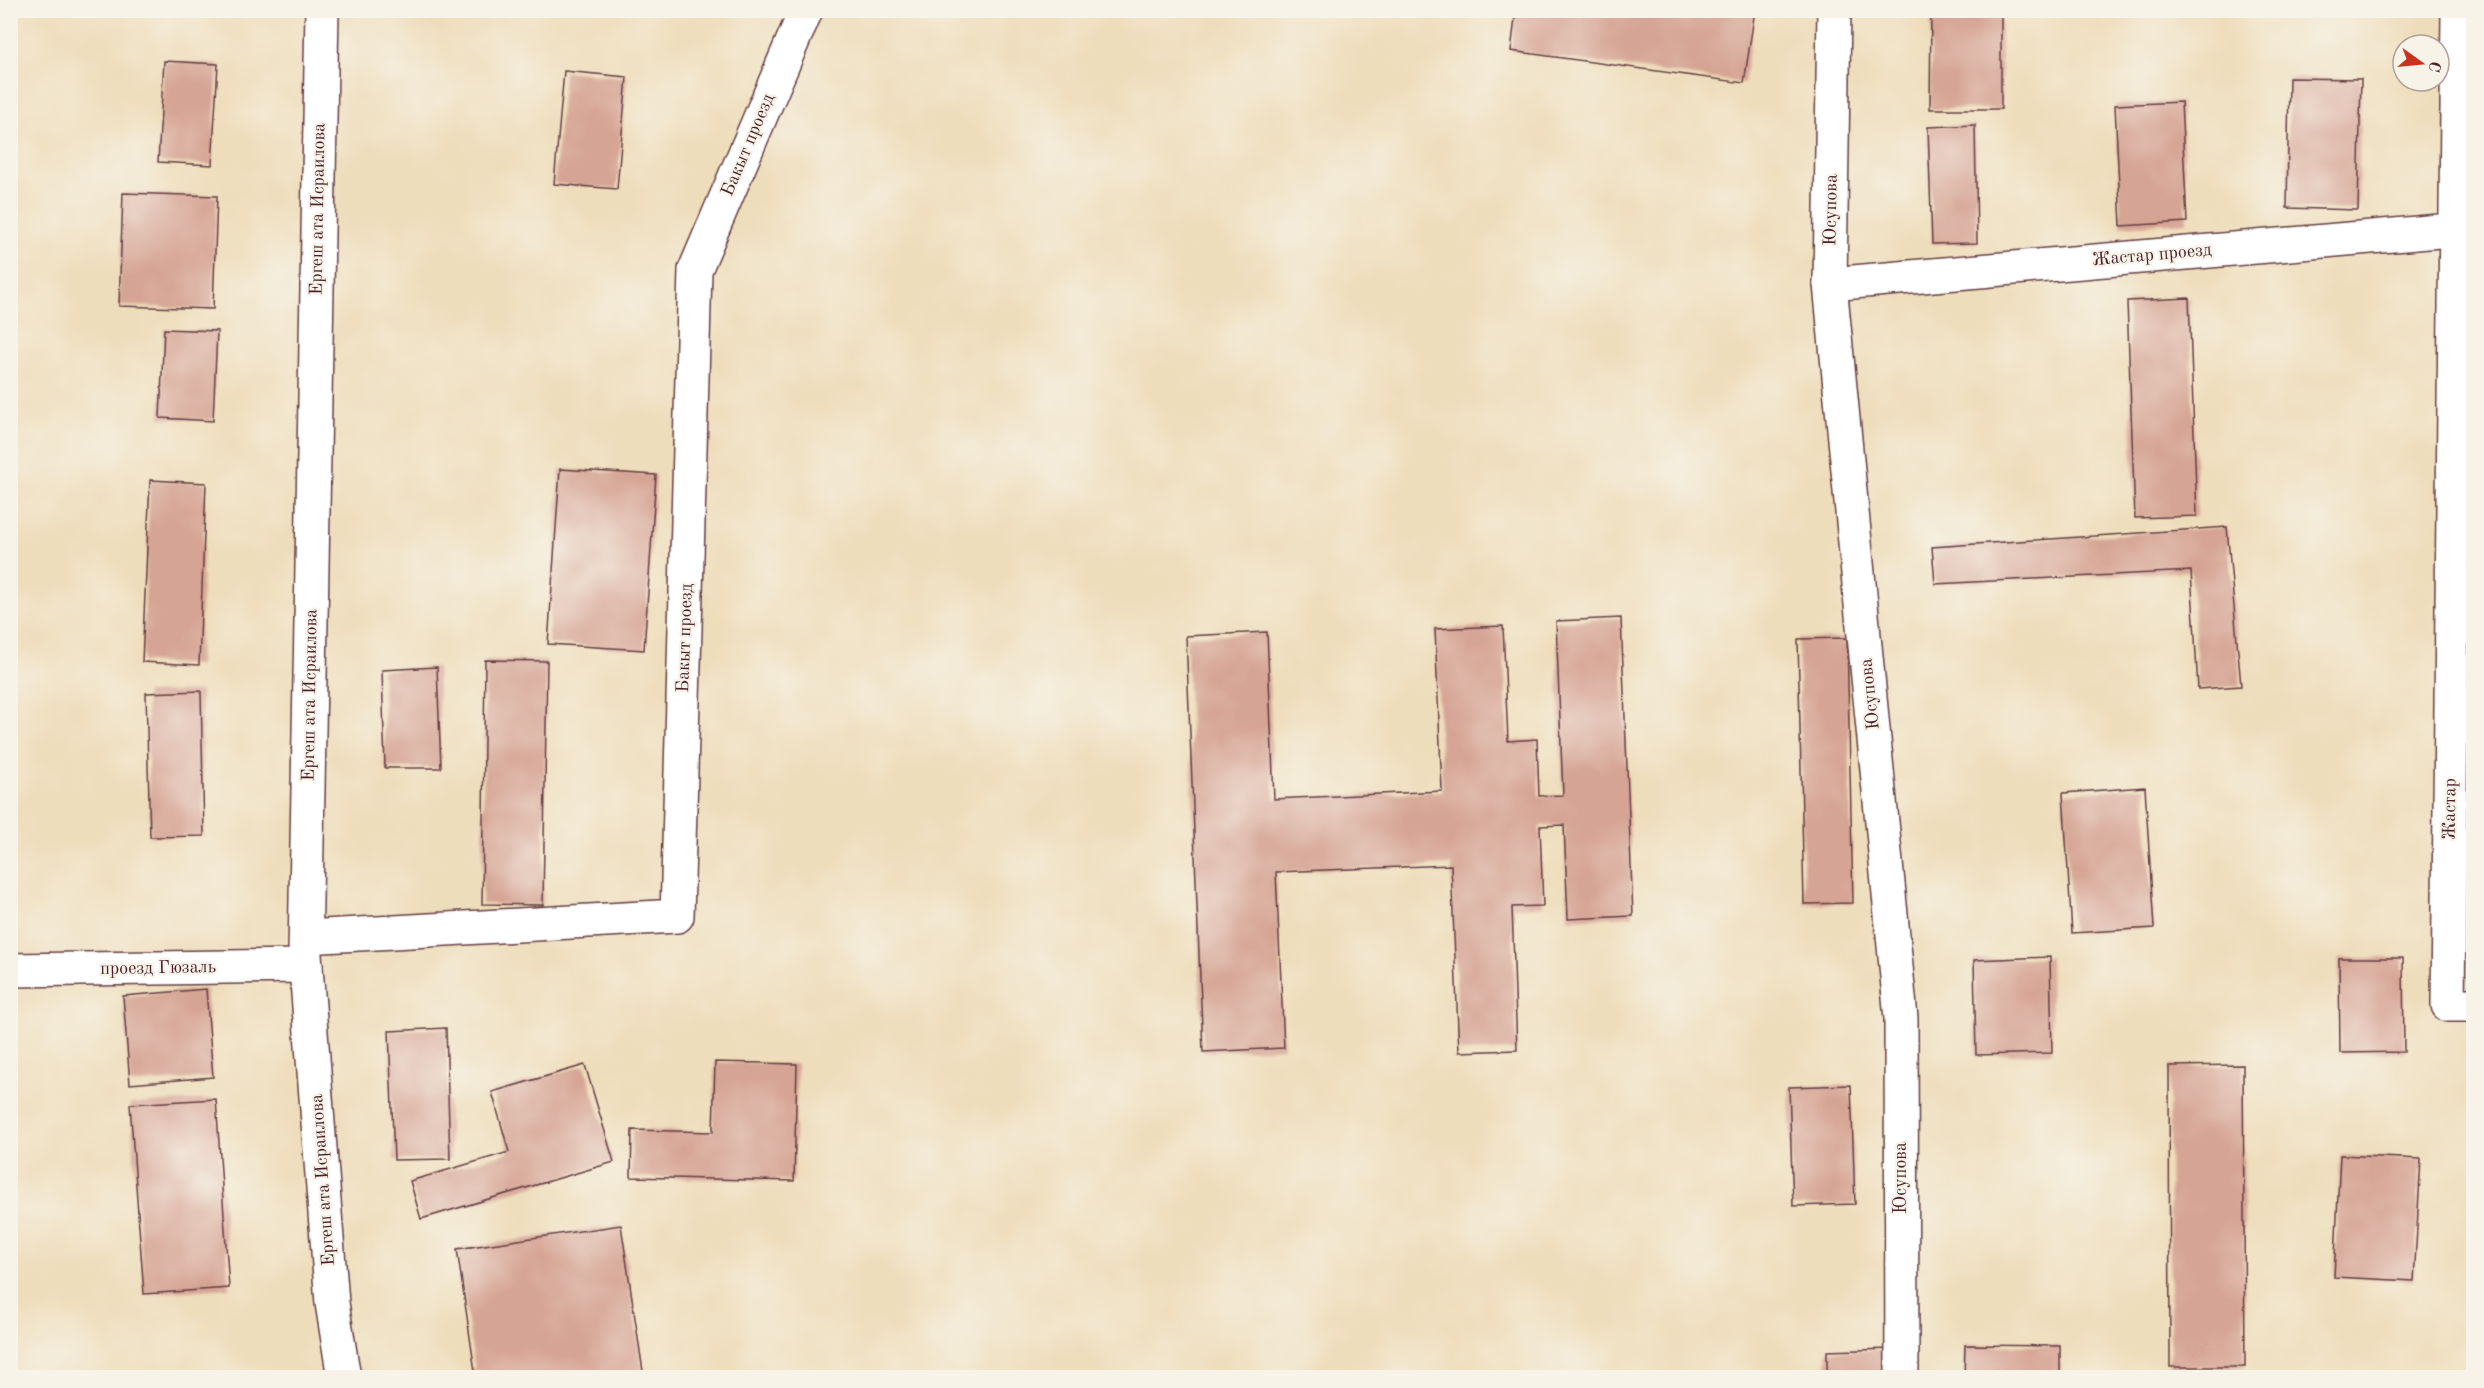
<svg xmlns="http://www.w3.org/2000/svg" width="2484" height="1388" viewBox="0 0 2484 1388" font-family="'Old Standard TT',serif">
  <rect width="100%" height="100%" fill="#f7f3e8"/>
  <filter id="ink" filterUnits="userSpaceOnUse"><feTurbulence type="fractalNoise" baseFrequency=".0167" numOctaves="2"/><feDisplacementMap in="SourceGraphic" scale="12" xChannelSelector="R" yChannelSelector="G"/><feConvolveMatrix kernelMatrix="1 2 1 2 8 2 1 2 1" color-interpolation-filters="sRGB"/></filter>
  <filter id="wash" filterUnits="userSpaceOnUse"><feTurbulence type="fractalNoise" baseFrequency=".008" numOctaves="4" result="noise"/><feDisplacementMap in="SourceGraphic" scale="24" xChannelSelector="R" yChannelSelector="G"/><feGaussianBlur stdDeviation="1.35" result="paint"/><feColorMatrix in="noise" values="0 0 0 0 0 0 0 0 0 0 0 0 0 0 0 0 0 1.4 0 .05"/><feComposite in="paint" operator="in"/></filter>
  <g filter="url(#wash)">
    <rect width="100%" height="100%" fill="#edb"/>
    <g id="blocks">
      <g fill="#d6a494">
        <polygon points="1516,10 1755,10 1744,83 1511,51"/>
        <polygon points="1931,10 2001,10 2001,109 1930,109"/>
        <polygon points="164,61 218,64 212,165 158,162"/>
        <polygon points="564,71 627,77 617,189 554,184"/>
        <polygon points="2289,78 2361,79 2358,210 2287,208"/>
        <polygon points="2181,102 2187,222 2121,226 2115,105"/>
        <polygon points="1975,125 1977,243 1932,244 1928,127"/>
        <polygon points="123,193 217,196 213,309 119,306"/>
        <polygon points="2189,298 2197,516 2135,518 2127,301"/>
        <polygon points="164,329 217,331 213,421 160,418"/>
        <polygon points="560,469 656,475 644,650 548,644"/>
        <polygon points="150,480 206,483 199,665 142,662"/>
        <polygon points="2227,527 2241,686 2198,689 2191,571 1935,584 1932,547"/>
        <polygon points="1621,618 1633,916 1568,919 1564,825 1540,826 1543,906 1512,907 1517,1050 1459,1052 1451,865 1276,872 1284,1048 1203,1052 1186,636 1267,632 1274,799 1442,791 1435,629 1503,626 1508,741 1537,739 1539,796 1563,795 1556,621"/>
        <polygon points="1847,638 1853,903 1804,904 1798,639"/>
        <polygon points="485,660 547,661 543,905 482,904"/>
        <polygon points="437,667 441,768 385,768 382,670"/>
        <polygon points="201,691 204,836 150,837 146,693"/>
        <polygon points="2145,787 2154,928 2072,933 2063,793"/>
        <polygon points="2050,957 2052,1053 1976,1055 1974,960"/>
        <polygon points="2339,958 2403,958 2404,1052 2340,1053"/>
        <polygon points="206,989 213,1077 130,1084 123,996"/>
        <polygon points="446,1028 450,1159 394,1160 389,1031"/>
        <polygon points="715,1062 797,1064 794,1181 631,1177 632,1130 713,1132"/>
        <polygon points="585,1065 614,1162 421,1219 410,1181 509,1152 492,1092"/>
        <polygon points="2243,1065 2245,1367 2170,1367 2169,1066"/>
        <polygon points="1851,1085 1855,1204 1793,1206 1789,1087"/>
        <polygon points="216,1099 229,1288 144,1294 130,1104"/>
        <polygon points="2340,1155 2421,1159 2414,1281 2334,1277"/>
        <polygon points="621,1225 644,1378 476,1378 457,1249"/>
        <polygon points="2472,1340 2474,1378 2468,1378"/>
        <polygon points="1965,1345 2060,1346 2060,1378 1964,1378"/>
        <polygon points="1891,1349 1891,1378 1827,1378 1827,1351"/>
      </g>
    </g>
  </g>
  <g filter="url(#ink)">
    <use href="#blocks" fill-opacity="0" stroke="#633c41" stroke-width="1.5"/>
    <g fill="none" stroke-linecap="round" stroke-linejoin="round">
      <g stroke="#633c41" stroke-width="36">
        <g id="minor">
          <polyline points="1834,10 1830,284 1901,1018 1902,1378"/>
          <polyline points="2458,10 2448,1005 2474,1005"/>
          <polyline points="1830,284 2474,228"/>
          <polyline points="306,937 677,916 695,270 806,10"/>
          <polyline points="10,970 306,966"/>
        </g>
      </g>
      <g stroke="#633c41" stroke-width="36">
        <polyline id="major" points="322,10 305,955 332,1303 344,1378"/>
      </g>
      <use href="#minor" stroke="#fff" stroke-width="33"/>
      <use href="#major" stroke="#fff" stroke-width="33"/>
    </g>
  </g>
  <g text-anchor="middle" dominant-baseline="central" stroke-width="4.5" stroke-linejoin="round" paint-order="stroke">
    <g font-size="18" fill="#4a1f2b" stroke="#f7f3e8">
      <text transform="translate(748 145) rotate(-67)">Бакыт проезд</text>
      <text transform="translate(318 209) rotate(-89)">Ергеш ата Исраилова</text>
      <text transform="translate(1831 210) rotate(-89)">Юсупова</text>
      <text transform="translate(2152 255) rotate(-5)">Жастар проезд</text>
      <text transform="translate(685 638) rotate(-88)">Бакыт проезд</text>
      <text transform="translate(1870 694) rotate(-96)">Юсупова</text>
      <text transform="translate(310 695) rotate(-89)">Ергеш ата Исраилова</text>
      <text transform="translate(2450 809) rotate(-89)">Жастар</text>
      <text transform="translate(158 968) rotate(-1)">проезд Гюзаль</text>
      <text transform="translate(1901 1178) rotate(-90)">Юсупова</text>
      <text transform="translate(323 1180) rotate(-94)">Ергеш ата Исраилова</text>
    </g>
  </g>
  <rect width="2484" height="1388" fill="none" stroke="#f7f3e8" stroke-width="36"/>
  <g transform="translate(2421 63) rotate(105)"><circle r="28" fill="#f7f3e8" stroke="#b29e9c" stroke-width="1.5"/>
  <path d="M0-4.5L10 22L0 15L-10 22Z" fill="#c8321e"/>
  <text y="-9" font-size="16" font-weight="bold" text-anchor="middle" fill="#4a1f2b">С</text>
  </g>
</svg>
